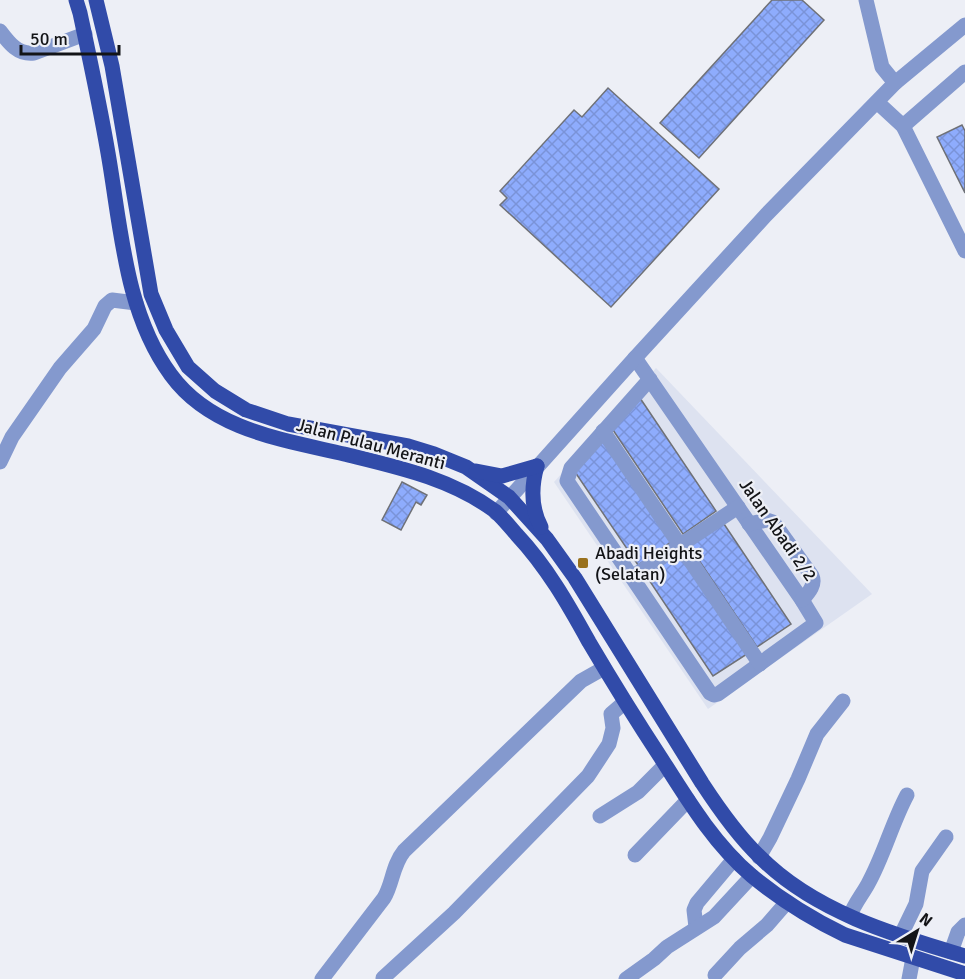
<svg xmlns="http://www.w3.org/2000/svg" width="965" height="979" viewBox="0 0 965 979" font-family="Signika,sans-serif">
  <defs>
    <pattern id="building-cross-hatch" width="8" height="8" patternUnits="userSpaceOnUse" patternTransform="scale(1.5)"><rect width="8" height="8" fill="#8eacfd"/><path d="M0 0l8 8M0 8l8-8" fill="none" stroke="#7a93d8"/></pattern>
  </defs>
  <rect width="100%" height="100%" fill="#edeff6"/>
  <polygon fill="#dde2f0" points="656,368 872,594 708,709 554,482"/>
  <g fill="url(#building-cross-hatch)" stroke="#6f7177" stroke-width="1.5">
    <polygon points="772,0 802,0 824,20 699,158 660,123"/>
    <polygon points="608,88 719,189 611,307 500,205 507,198 500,191 574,110 582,117"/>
    <polygon points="962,125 965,131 965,193 937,137"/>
    <polygon points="638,395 716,511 683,534 611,427"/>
    <polygon points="601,438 671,542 638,565 573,469"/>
    <polygon points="402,482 427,495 421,505 416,502 401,530 382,520"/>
    <polygon points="722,521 791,624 757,647 688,544"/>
    <polygon points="679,552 747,654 713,676 645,574"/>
  </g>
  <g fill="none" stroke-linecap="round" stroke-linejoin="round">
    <g stroke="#8499ce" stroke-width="15">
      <polyline points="866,0 882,67 895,83"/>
      <path d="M0,31c9,12 18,24 34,22l51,-19"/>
      <polyline points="877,102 903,126 965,251"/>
      <polyline points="903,126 965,72"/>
      <polyline points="635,358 802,600 816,623 718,694 714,695 710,693 567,481 571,468 650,379"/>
      <polyline points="603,431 760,664"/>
      <polyline points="0,462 12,437 60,368 94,329 105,306 112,300 136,303"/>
      <polyline points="496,513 635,358 766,215 895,83 965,25"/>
      <path d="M749,524l18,-4 6,2 39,54c4,9 -4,17 -10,24"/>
      <polyline points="632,577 738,507"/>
      <polyline points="600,816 638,792 665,765"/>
      <polyline points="635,855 688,800"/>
      <polyline points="759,857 770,838 798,779 817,734 843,701"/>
      <path d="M850,916c4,-12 12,-21 18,-32 16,-29 24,-61 39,-89"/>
      <polyline points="696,927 694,910 697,903 734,859"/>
      <polyline points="901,935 916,904 922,871 946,837"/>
      <polyline points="951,952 958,932 965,925"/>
      <polyline points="715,975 740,948 767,925 787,902"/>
      <polyline points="383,978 454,913 588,776 609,744 613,728 611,714 625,702"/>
      <path d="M322,979l62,-81c9,-15 8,-32 20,-47l177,-170 23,-13"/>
      <polyline points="626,979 654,959 667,947 714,917 752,876"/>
      <polyline points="909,979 913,958"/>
    </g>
    <g stroke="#314ba9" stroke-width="15">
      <path d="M76,0l4,13c10,47 20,93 28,140 13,74 17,160 63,222 40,55 113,65 173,79 53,13 106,24 151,57 8,7 15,16 22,24 30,32 51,69 72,107 23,39 47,78 72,116 26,41 53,86 91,118 28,23 60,43 93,59l120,39"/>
      <path d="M96,0l16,66 39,228 15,36 22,37 27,24 31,19 42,14 120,22 26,8 32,13 43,30 38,42 28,39 127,205c17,26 35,52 57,73 54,55 134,79 206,100"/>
      <path d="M537,466c-6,21 -6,42 4,61"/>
      <polyline points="476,471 502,476 537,466"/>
    </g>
  </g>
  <rect fill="#99711d" stroke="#edeff6" stroke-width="2" x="577" y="557" width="12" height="12" rx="3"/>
  <g text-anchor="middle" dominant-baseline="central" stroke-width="4.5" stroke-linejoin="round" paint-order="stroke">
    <g font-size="18" fill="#131417" stroke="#edeff6">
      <text transform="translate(371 444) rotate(15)">Jalan Pulau Meranti</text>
      <text transform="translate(778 530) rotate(55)">Jalan Abadi 2/2</text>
    </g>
    <g font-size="18" fill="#131417" stroke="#edeff6" text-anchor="start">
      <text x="595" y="553">Abadi Heights<tspan x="595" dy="21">(Selatan)</tspan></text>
    </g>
  </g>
  <g transform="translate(917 931) rotate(38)" stroke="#edeff6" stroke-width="4.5" paint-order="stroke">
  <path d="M0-4.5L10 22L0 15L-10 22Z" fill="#131417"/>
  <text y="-9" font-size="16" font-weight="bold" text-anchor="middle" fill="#131417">N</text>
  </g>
  <path d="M21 45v9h98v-9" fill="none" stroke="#131417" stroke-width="3"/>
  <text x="30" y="45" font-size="18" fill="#131417" stroke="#edeff6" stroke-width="4.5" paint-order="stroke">50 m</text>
</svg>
